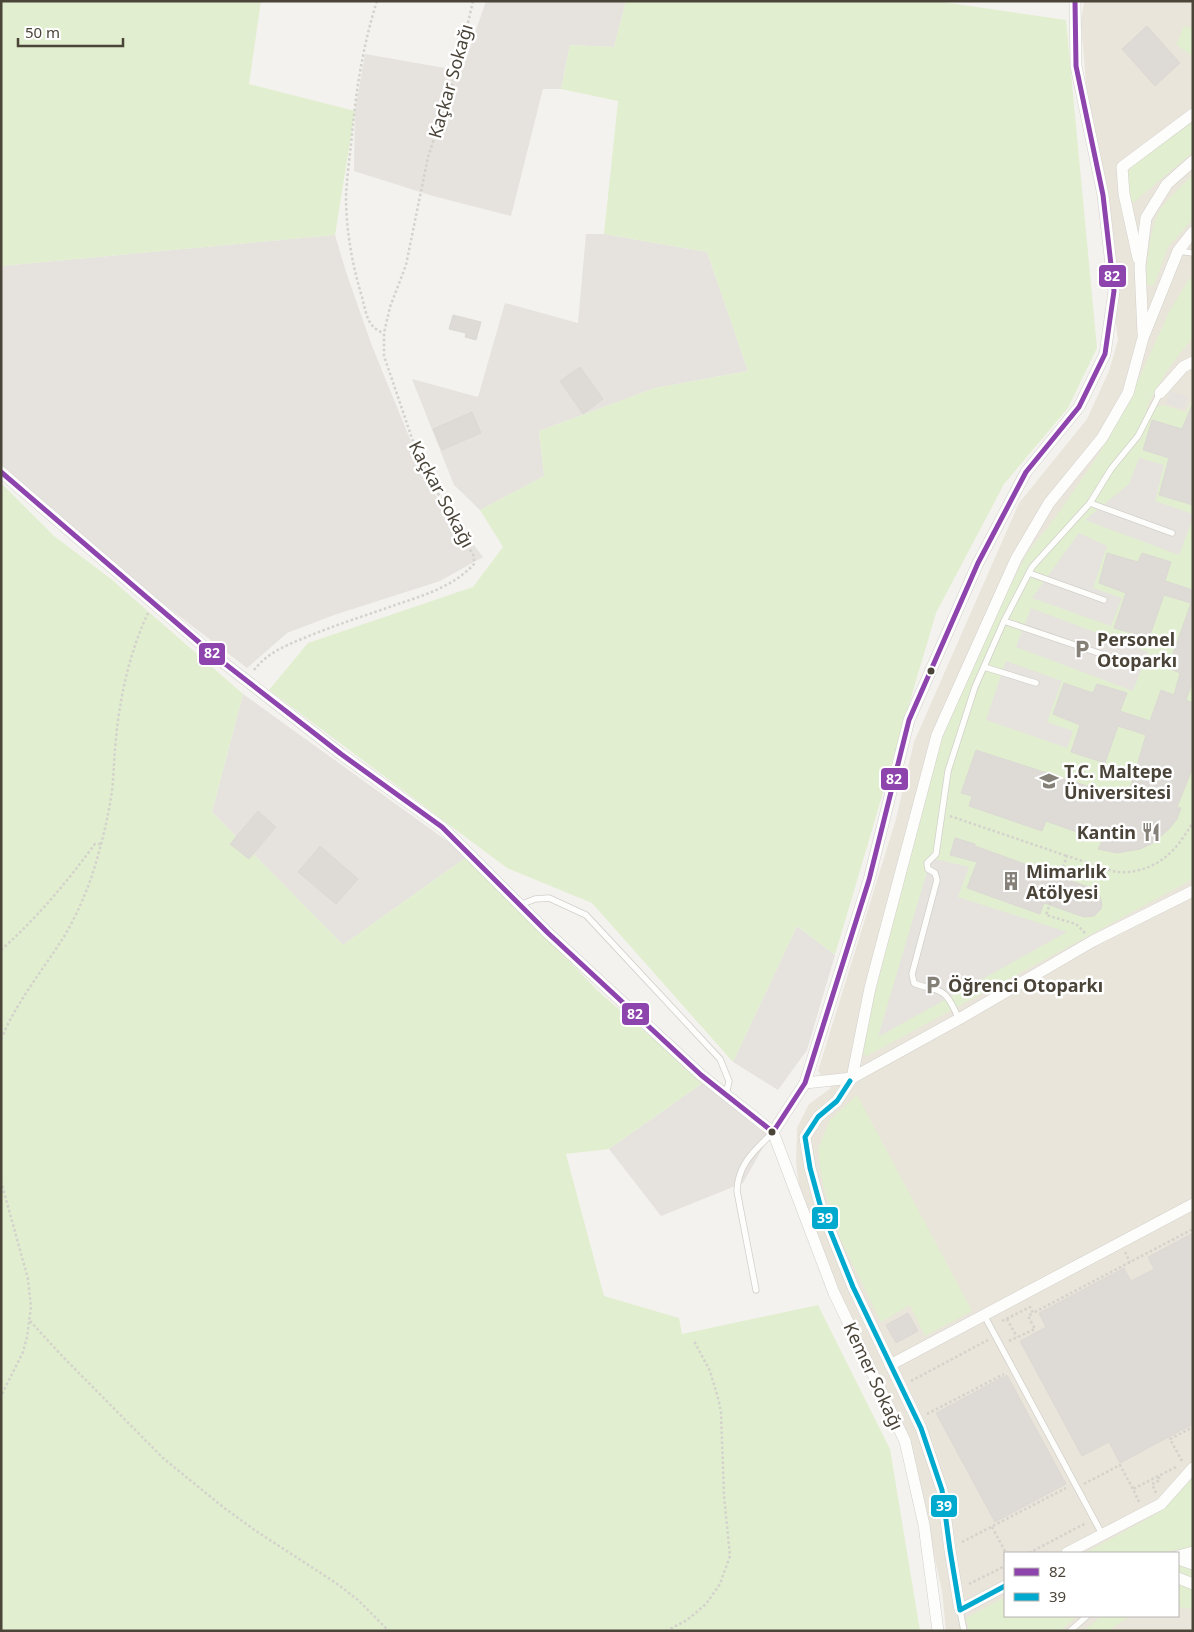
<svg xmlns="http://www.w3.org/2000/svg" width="1194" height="1632" viewBox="0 0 1194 1632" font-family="'Noto Sans',sans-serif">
  <rect width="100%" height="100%" fill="#f4f2ee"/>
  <g fill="#e6e2de">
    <polygon points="486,1 626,1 614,47 570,45 561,89 543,89 511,216 433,196 354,171 355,111 365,54 462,71"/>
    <polygon points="586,234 604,234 707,252 748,371 655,388 539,431 544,476 480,510 454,485 412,379 478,397 505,303 578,323"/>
    <polygon points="335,235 346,272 372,346 430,488 483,557 440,581 334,615 287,633 247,668 101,556 1,464 1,266"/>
    <polygon points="243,694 468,856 343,945 212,812"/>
    <polygon points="797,926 835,955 807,1050 778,1090 733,1062"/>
    <polygon points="704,1082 771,1133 743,1183 661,1216 609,1149"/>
  </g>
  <path fill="#eae5da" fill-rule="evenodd" d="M1084,1h100l9,2v1628h-247l-4,-40 -34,-150 -72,-155 -37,-100 -3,-23 1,-35 12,-24 22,-16 -13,-17 78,-252 18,-77 105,-239 68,-84 22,-48 9,-31 -28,-209 -9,-109zM1005,1553h173v63h-173z"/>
  <g fill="#e1eecf">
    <polygon points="1,1 261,1 249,84 355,111 335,235 1,266"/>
    <polygon points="626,1 935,1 1066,20 1097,348 1068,408 1004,484 936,613 835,955 797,926 733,1062 592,903 507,868 269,690 308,643 473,587 503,547 480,510 544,476 539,431 655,388 748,371 707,252 604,234 618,101 561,89 570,45 614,47"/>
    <polygon points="1184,26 1193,28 1193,57 1176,44"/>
    <polygon points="1193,120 1193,152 1133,203 1124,194 1126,176 1132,165"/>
    <path d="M1193,175v44l-25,28 -14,38h-9c2,-21 4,-50 12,-69 4,-11 27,-33 36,-41z"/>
    <path d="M1189,279h4v59c-21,23 -35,45 -47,72l17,-5 23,7 5,-10h2v477l-326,177 -5,-3 2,-17 71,-275 14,-45 12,-20 14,-36 21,-47 31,-60 25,-31 45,-65 38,-70 34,-75z"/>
    <polygon points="1,483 54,536 111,579 243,694 212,812 343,945 468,856 599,992 704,1082 609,1149 566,1154 604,1296 679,1318 682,1334 818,1305 890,1449 920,1631 1,1631"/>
    <polygon points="857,1095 972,1311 925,1336 910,1305 881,1322 841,1240 823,1185 818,1149 830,1120"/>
    <polygon points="1193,1476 1193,1547 1159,1553 1085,1553 1158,1513"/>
    <polygon points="1193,1560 1193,1609 1178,1607 1178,1564"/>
    <polygon points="1005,1597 1005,1616 1077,1616 1060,1631 969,1631 966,1618"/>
    <polygon points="1102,1616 1130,1616 1108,1631 1083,1631"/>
  </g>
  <g fill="#e6e3df">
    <polygon points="1170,391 1188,397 1184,409 1166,404"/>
    <polygon points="1139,458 1164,465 1155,501 1193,514 1193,518 1179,555 1085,520 1129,484"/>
    <polygon points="1079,533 1107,546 1093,588 1122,598 1111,626 1032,598"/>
    <polygon points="1031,608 1148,652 1133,691 1016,647"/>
    <polygon points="1006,661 1062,681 1047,722 1073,731 1067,748 986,720"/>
    <polygon points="931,858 969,867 958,897 1067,932 878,1037"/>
  </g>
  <g fill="#dedbd6" stroke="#dcd9d4">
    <polygon points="1147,26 1180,63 1155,86 1122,49"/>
    <polygon points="453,315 481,322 476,340 465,337 466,333 449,329"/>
    <polygon points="580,367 603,399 583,414 560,381"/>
    <polygon points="1193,403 1193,505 1159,495 1169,458 1143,450 1152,420 1182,429"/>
    <polygon points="472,412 481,433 442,450 433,429"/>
    <polygon points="1107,553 1138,562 1142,553 1171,562 1165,581 1193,590 1193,680 1186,700 1193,703 1193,767 1177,807 1181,808 1177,819 1169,829 1153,843 1140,849 1117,853 1098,849 1102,841 1046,821 1042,831 969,806 972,796 961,793 976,750 1127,799 1146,735 1118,726 1105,763 1071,752 1080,725 1053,714 1064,683 1093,693 1097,684 1127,693 1120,711 1150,721 1161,690 1174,695 1180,673 1168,668 1191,603 1164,595 1149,638 1114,628 1126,593 1099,583"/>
    <polygon points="258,811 276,827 249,859 230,844"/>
    <polygon points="955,838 975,844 975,846 1094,889 1100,896 1102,905 1101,909 1094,916 1084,917 1044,903 1040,914 967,888 977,862 950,855"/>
    <polygon points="320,846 358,879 336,904 298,872"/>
    <polygon points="1193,1233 1193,1424 1120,1463 1109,1442 1082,1456 1020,1341 1046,1327 1039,1313 1124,1268 1131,1281 1154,1269 1148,1257"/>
    <polygon points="908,1313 918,1331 896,1343 886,1325"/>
    <polygon points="1007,1375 1066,1484 995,1522 936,1413"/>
  </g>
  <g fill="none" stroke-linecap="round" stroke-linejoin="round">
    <g stroke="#d2d0cb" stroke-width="7">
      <g id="service">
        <polyline points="1178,251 1193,253"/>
        <polyline points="1090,503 1172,533"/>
        <polyline points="1029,573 1104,600"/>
        <polyline points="1004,621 1131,664"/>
        <polyline points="984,667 1036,683"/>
        <polyline points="520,905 535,899 549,898 586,915 720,1059 729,1081 726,1095"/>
        <path d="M959,1019c-4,-7 -8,-20 -15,-25 -8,-7 -21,-6 -30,-11l-2,-9 25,-94 -2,-7 -7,-4 -1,-6 9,-9 12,-83 27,-84 29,-66 28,-54 58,-64 21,-34 27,-33 22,-43"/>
        <path d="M756,1290l-19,-99c1,-28 18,-40 36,-59"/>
        <polyline points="984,1315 1102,1534"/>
        <polyline points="960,1610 964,1631"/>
        <polyline points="1070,1631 1087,1616"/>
      </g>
    </g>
    <g stroke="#d2d0cb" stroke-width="12">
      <g id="minor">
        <polyline points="1138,258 1124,194 1122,167 1193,114"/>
        <polyline points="1143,334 1140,266 1146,218 1167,184 1193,161"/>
        <polyline points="1160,393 1183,367 1193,362"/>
        <polyline points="1,472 215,656 341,754 442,827 548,933 701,1075 773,1132 805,1083 869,880 909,720 978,563 1026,472 1079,407 1105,354 1114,291 1103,195 1076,66 1075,1"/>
        <polyline points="805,1083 852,1078 959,1019 1093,941 1193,891"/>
        <polyline points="773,1132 834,1293 905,1441 924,1525 938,1631"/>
        <polyline points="890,1365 1193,1204"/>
        <polyline points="1067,1553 1161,1504 1193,1468"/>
        <polyline points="1178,1556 1193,1552"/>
        <polyline points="1178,1559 1193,1564"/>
        <polyline points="1178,1578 1193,1584"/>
        <polyline points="1005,1586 960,1610 950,1550 942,1490 921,1428 853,1287 821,1208 810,1168 805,1137 818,1117 837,1101 852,1078 870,988 937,735 1016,559 1049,503 1102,438 1128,393 1143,338 1178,251 1193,232"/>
      </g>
    </g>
    <g stroke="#d3d2cc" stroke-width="2.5" stroke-dasharray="2.5 2.5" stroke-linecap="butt">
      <path d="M377,1c-14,44 -21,89 -25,134 -2,20 -5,41 -6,61 0,34 6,68 16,101 4,15 5,31 22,36"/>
      <path d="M254,670c13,-17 31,-24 50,-32 31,-13 63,-23 94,-34 27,-9 56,-18 76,-40v-8l-22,-35 -36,-71 -32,-94v-23l6,-26 16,-42 22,-108 29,-87 16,-69"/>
      <polyline points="950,816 1067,856"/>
      <path d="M1085,933l-9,-9 -30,-9 21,-59 49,16c28,2 51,-11 66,-33 4,-6 8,-11 11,-17"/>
      <path d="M1,950c36,-32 65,-67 94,-106h6"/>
      <path d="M1,1039c16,-38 42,-69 64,-104 12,-21 22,-43 29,-66 8,-26 14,-51 18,-78 2,-18 2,-35 4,-53 4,-42 14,-87 32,-125"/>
      <polyline points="1,1181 28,1279 31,1307 27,1337 23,1352 1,1396"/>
      <polyline points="1125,1252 1130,1262"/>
      <polyline points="1007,1319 1017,1337"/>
      <polyline points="30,1321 64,1358 163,1458 223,1507 256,1531 336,1583 358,1600 389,1631"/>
      <polyline points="1002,1321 1030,1307 1033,1313 1193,1229"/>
      <polyline points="1009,1341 1035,1329 1028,1316 1033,1313"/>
      <polyline points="911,1381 988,1340"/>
      <polyline points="927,1414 1004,1374"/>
      <polyline points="1182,1461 1170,1439 1193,1427"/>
      <polyline points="1084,1484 1120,1465 1133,1489"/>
      <polyline points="1156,1493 1152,1484 1160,1480 1158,1476"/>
      <polyline points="1139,1502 1133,1489 1178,1466"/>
      <polyline points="992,1527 1006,1553"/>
      <polyline points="962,1542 1066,1488"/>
      <polyline points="1029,1553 1086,1523"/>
      <polyline points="969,1584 1005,1566"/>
      <polyline points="666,1631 687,1620 706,1604 720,1584 730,1556 724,1496 721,1412 718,1398 710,1371 694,1341"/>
    </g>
    <use href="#service" stroke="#fdfdfc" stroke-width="5.5"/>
    <use href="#minor" stroke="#fdfdfc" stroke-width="11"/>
    <g stroke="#fff" stroke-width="9">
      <polyline id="bus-1" points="1,472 215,656 341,754 442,827 548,933 701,1075 773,1132 805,1083 869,880 909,720 978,563 1026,472 1079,407 1105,354 1114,291 1103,195 1076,66 1075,1"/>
    </g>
    <g stroke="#fff" stroke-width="9">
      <polyline id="bus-2" points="850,1081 837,1101 818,1117 805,1137 810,1168 821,1208 853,1287 921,1428 942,1490 950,1550 960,1610 1005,1586"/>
    </g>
    <use href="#bus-1" stroke="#8e44ad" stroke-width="5"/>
    <use href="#bus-2" stroke="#00a9ce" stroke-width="5"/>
  </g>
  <defs>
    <g id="parking-bare" transform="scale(1.5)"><path d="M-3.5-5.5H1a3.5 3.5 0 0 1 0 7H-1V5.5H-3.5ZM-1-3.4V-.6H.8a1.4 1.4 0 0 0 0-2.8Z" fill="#868178" stroke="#fff" stroke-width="2.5" paint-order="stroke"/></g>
    <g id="university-bare" transform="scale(1.5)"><path d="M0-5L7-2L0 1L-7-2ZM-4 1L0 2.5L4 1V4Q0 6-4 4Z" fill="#868178" stroke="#fff" stroke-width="2.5" paint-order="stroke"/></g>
    <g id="restaurant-bare" transform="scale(1.5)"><path d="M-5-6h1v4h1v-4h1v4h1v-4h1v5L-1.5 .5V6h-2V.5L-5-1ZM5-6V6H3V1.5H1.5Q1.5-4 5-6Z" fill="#868178" stroke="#fff" stroke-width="2.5" paint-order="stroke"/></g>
    <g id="building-bare" transform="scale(1.5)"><path d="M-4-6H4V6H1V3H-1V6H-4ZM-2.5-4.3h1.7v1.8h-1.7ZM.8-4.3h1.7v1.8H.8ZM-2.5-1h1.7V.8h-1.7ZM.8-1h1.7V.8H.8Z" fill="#868178" stroke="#fff" stroke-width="2.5" paint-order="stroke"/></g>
  </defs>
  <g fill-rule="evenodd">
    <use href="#parking-bare" x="1082" y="649"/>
    <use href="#university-bare" x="1049" y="781"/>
    <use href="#restaurant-bare" x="1151" y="832"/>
    <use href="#building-bare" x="1011" y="881"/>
    <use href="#parking-bare" x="933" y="985"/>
  </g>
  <g fill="#4b4439" stroke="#fff" stroke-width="2">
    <circle cx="931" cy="671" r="4.5"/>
    <circle cx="772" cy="1132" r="4.5"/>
  </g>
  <g text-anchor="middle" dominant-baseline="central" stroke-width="5" stroke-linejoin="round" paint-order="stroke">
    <g font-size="18" fill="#4b4439" stroke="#fff">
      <text transform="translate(450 81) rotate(-74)">Kaçkar Sokağı</text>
      <text transform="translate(442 494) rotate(62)">Kaçkar Sokağı</text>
      <text transform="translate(874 1376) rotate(65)">Kemer Sokağı</text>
    </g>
    <g font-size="18" font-weight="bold" fill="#4b4439" stroke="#fff" text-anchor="start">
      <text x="1097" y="639">Personel<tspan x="1097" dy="21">Otoparkı</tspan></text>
      <text x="1064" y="771">T.C. Maltepe<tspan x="1064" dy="21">Üniversitesi</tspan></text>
      <text x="1136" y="832" text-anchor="end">Kantin</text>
      <text x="1026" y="871">Mimarlık<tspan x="1026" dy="21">Atölyesi</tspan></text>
      <text x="948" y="985">Öğrenci Otoparkı</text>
    </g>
  </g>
  <g stroke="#fff" stroke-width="2">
    <rect x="1098" y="264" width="29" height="24" rx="5" fill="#8e44ad"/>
    <rect x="198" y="642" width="28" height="24" rx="5" fill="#8e44ad"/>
    <rect x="880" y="767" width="29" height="24" rx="5" fill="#8e44ad"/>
    <rect x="621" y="1002" width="29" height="24" rx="5" fill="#8e44ad"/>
    <rect x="811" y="1206" width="28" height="24" rx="5" fill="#00a9ce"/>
    <rect x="930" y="1494" width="28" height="24" rx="5" fill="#00a9ce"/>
  </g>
  <g font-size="14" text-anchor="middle" font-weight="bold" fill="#fff">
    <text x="1112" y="281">82</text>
    <text x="212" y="658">82</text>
    <text x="894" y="784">82</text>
    <text x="635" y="1019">82</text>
    <text x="825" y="1223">39</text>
    <text x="944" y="1511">39</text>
  </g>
  <rect width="1194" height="1632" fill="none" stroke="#4b4439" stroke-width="5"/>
  <rect x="1004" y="1552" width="175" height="65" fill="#ffffff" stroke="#b7b4b0"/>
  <rect x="1014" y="1568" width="25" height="8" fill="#8e44ad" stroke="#b7b4b0"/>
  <text x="1049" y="1577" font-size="15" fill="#4b4439">82</text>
  <rect x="1014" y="1593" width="25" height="8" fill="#00a9ce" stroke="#b7b4b0"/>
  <text x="1049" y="1602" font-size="15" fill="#4b4439">39</text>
  <path d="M18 38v8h105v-8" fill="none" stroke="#4b4439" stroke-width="2.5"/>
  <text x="25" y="38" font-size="15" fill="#4b4439" stroke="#ffffff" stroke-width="4" paint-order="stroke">50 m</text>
</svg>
